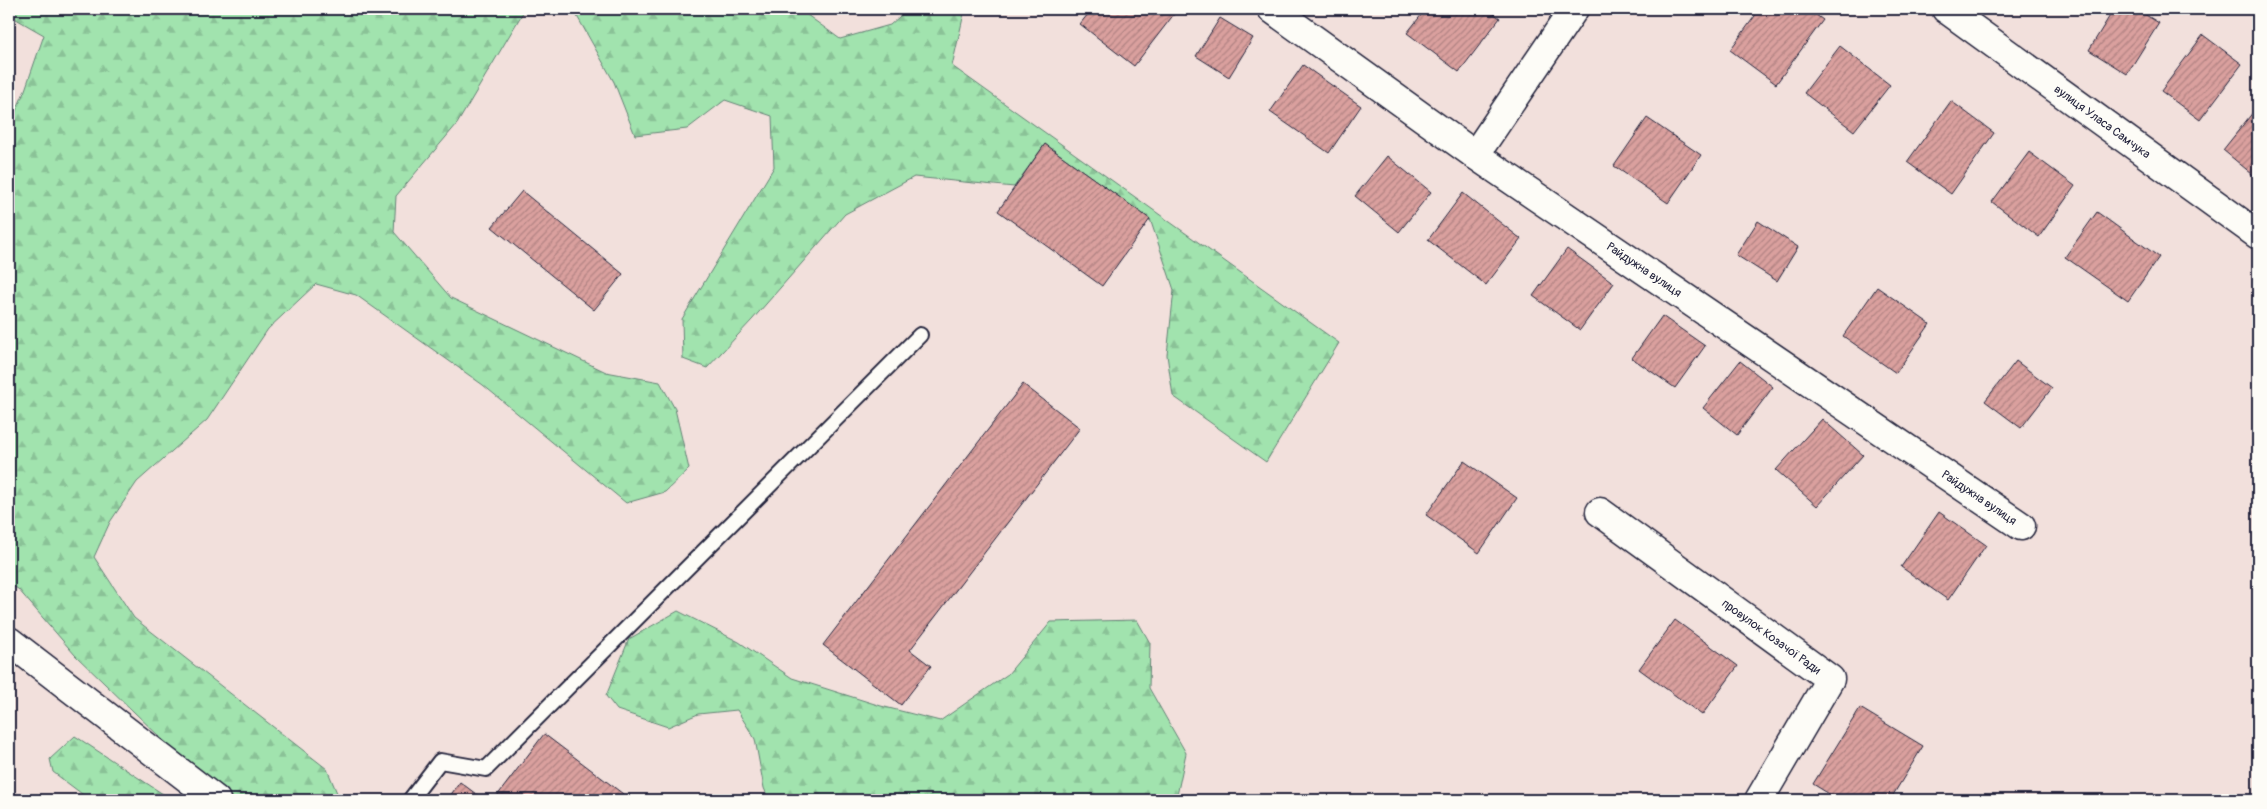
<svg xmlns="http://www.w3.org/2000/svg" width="2267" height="809" viewBox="0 0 2267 809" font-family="Pangolin,sans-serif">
  <defs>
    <pattern id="forest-firs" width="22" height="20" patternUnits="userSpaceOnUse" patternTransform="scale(1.25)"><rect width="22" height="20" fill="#a1e3ae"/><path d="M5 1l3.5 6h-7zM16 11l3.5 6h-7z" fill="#8ac297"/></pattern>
    <pattern id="building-hatch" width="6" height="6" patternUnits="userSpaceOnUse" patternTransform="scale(1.25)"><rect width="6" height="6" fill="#daa09e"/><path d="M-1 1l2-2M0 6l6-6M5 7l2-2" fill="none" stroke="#b08282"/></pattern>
  </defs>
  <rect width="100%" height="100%" fill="#f2e0dc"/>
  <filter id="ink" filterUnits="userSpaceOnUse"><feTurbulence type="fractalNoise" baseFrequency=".02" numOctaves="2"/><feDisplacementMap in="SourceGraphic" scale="10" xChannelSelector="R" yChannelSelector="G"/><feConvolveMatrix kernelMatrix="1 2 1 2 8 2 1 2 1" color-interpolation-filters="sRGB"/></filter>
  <g filter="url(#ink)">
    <g fill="url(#forest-firs)" stroke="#628274">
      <polygon points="9,9 525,9 457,124 396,196 394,232 451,298 606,372 660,382 675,409 689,469 665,492 626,503 483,385 356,295 316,284 268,329 207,420 137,482 110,522 94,557 134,618 327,769 337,793 336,800 236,800 193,769 75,655 18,589 9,584 9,127 25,90 44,35 9,15"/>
      <polygon points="573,9 799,9 840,39 890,25 908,9 965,9 952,66 1339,343 1266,462 1173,396 1167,355 1174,290 1150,219 1045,144 1014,187 914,177 845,214 752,320 707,368 683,359 682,319 774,167 772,116 725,100 687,129 635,135 614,82"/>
      <polygon points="678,611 739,642 792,678 881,706 940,721 1008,674 1051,622 1137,620 1150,643 1149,688 1186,753 1176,800 769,800 764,788 755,739 737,710 698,714 668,727 617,710 606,696 629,639"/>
      <polygon points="75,736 172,800 90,800 53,772 50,759"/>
    </g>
    <g fill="url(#building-hatch)" stroke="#22223b">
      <polygon points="1092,9 1178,9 1134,66 1080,24"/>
      <polygon points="1426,9 1487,9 1500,18 1459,72 1407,33"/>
      <polygon points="1760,9 1808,9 1823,20 1776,84 1730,50"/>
      <polygon points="2114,9 2136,9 2159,23 2127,74 2089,50"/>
      <polygon points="1220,18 1253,38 1229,77 1196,56"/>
      <polygon points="2203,35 2242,64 2200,120 2161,91"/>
      <polygon points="1840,46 1890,85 1854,131 1804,93"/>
      <polygon points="1303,65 1361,106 1329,153 1270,112"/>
      <polygon points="1951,101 1994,133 1951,194 1907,162"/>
      <polygon points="2258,106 2258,179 2223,150"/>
      <polygon points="1647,118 1701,155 1668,203 1614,166"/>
      <polygon points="1045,144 1150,219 1102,286 998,211"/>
      <polygon points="2029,152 2075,186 2039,237 1992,202"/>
      <polygon points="1387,156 1431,192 1399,232 1355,196"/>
      <polygon points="522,191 623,274 594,310 492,227"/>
      <polygon points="1463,193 1521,239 1486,285 1428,240"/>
      <polygon points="2097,212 2159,257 2128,301 2065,257"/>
      <polygon points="1758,221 1798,247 1777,281 1736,255"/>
      <polygon points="1567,249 1614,283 1580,330 1533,296"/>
      <polygon points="1877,287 1930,324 1896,373 1843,336"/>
      <polygon points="1662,316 1705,346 1675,388 1632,358"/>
      <polygon points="1740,361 1773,387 1737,435 1703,408"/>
      <polygon points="2016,361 2052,388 2021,428 1985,401"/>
      <polygon points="1023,384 1080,428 910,650 931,666 901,705 823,645"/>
      <polygon points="1822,419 1863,455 1817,506 1776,470"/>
      <polygon points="1464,461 1517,498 1479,553 1426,515"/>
      <polygon points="1939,512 1986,545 1948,600 1901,567"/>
      <polygon points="1675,620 1738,666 1702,715 1639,669"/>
      <polygon points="1860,708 1923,746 1890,800 1839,800 1813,784"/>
      <polygon points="544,734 631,800 502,800 497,796"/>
      <polygon points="460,782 484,800 447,800"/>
    </g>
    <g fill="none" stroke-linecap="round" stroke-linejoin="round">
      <g stroke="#22223b" stroke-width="18">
        <polyline id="service" points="410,800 440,761 486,769 920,335"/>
      </g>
      <g stroke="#22223b" stroke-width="31">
        <g id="minor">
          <polyline points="1272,9 1475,155 2021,526"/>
          <polyline points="1946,9 2258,235"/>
          <polyline points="1475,155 1574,9"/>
          <polyline points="1600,512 1830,679 1759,800"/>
          <polyline points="9,641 216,800"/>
        </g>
      </g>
      <use href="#service" stroke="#fdfcf7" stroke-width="14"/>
      <use href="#minor" stroke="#fdfcf7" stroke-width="28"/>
    </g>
  </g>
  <g text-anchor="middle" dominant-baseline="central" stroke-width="5" stroke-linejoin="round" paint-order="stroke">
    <g font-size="12" fill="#22223b" stroke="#fdfcf7">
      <text transform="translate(2102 122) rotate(36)">вулиця Уласа Самчука</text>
      <text transform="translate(1644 270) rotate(34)">Райдужна вулиця</text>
      <text transform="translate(1979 498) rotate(34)">Райдужна вулиця</text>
      <text transform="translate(1771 637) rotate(36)">провулок Козачої Ради</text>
    </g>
  </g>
  <rect width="2267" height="809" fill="none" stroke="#fdfcf7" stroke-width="30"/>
  <rect x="15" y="15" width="2237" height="779" fill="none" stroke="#22223b" stroke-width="2" filter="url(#ink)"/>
</svg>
